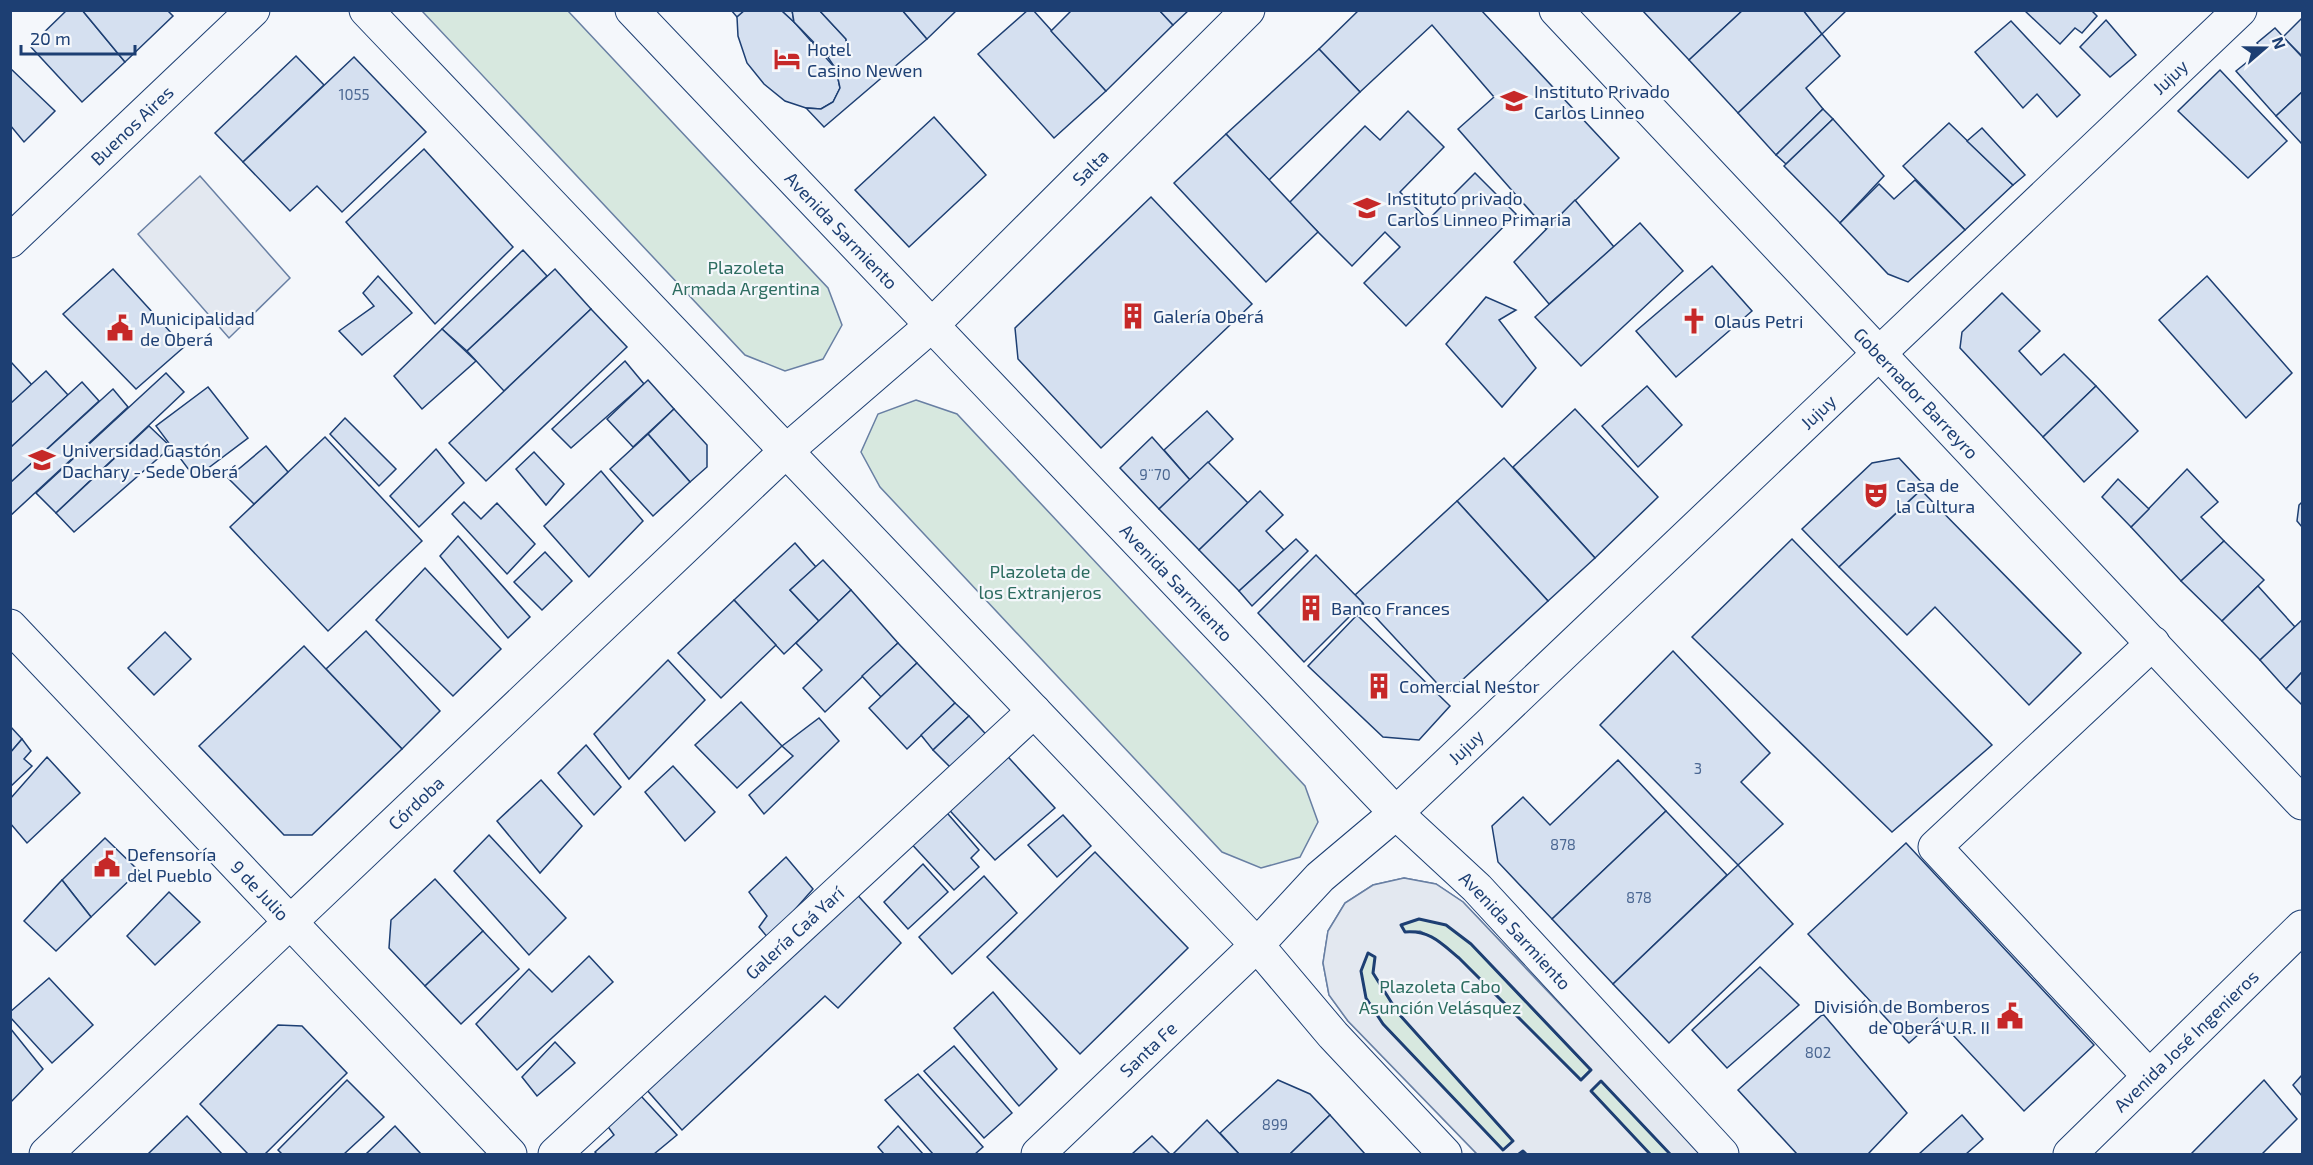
<svg xmlns="http://www.w3.org/2000/svg" width="2313" height="1165" viewBox="0 0 2313 1165" font-family="'Exo 2',sans-serif">
  <rect width="100%" height="100%" fill="#f4f7fb"/>
  <g fill="#d7e8df" stroke="#687fa3" stroke-width="1.5">
    <polygon points="422,11 568,11 828,288 842,325 823,359 785,371 745,355"/>
    <polygon points="916,400 957,414 1305,786 1318,822 1300,857 1261,868 1222,852 880,487 861,452 878,414"/>
    <polygon points="1404,878 1436,884 1463,902 1702,1154 1477,1154 1348,1021 1329,995 1323,963 1328,931 1345,903 1373,885"/>
  </g>
  <g fill="#e3e8f0" stroke="#687fa3" stroke-width="1.5" fill-rule="evenodd">
    <polygon points="200,176 290,278 229,338 138,234"/>
    <path d="M1404,878l32,6 27,18 239,252h-32l-69,-73 -10,10 59,63h-124l-3,-3 -4,3h-42l-129,-133 -19,-26 -6,-32 5,-32 17,-28 28,-18zM1419,919l27,6 25,19 119,126 -10,10 -121,-122 -22,-18 -17,-9 -15,1 -4,-7zM1368,953l7,4 -2,16 25,40 115,128 -10,9 -120,-126 -17,-26 -5,-27z"/>
  </g>
  <g fill="#d5e0f0" stroke="#1d3f73" stroke-width="1.5">
    <polygon points="67,10 82,10 125,62 82,102 30,46"/>
    <polygon points="82,10 167,10 173,16 125,62"/>
    <polygon points="731,10 745,10 737,17"/>
    <polygon points="745,10 781,10 794,22 836,69 840,88 833,102 821,109 806,108 785,101 764,84 747,63 738,36 737,17"/>
    <polygon points="781,10 792,10 794,22"/>
    <polygon points="792,10 819,10 846,39 847,48 840,55 827,56 794,22"/>
    <polygon points="819,10 902,10 927,39 824,127 806,108 821,109 833,102 840,88 836,69 827,56 840,55 847,48 846,39"/>
    <polygon points="902,10 957,10 927,39"/>
    <polygon points="1028,10 1033,10 1106,91 1054,138 978,54"/>
    <polygon points="1072,10 1159,10 1173,25 1106,91 1051,31"/>
    <polygon points="1159,10 1189,10 1173,25"/>
    <polygon points="1359,10 1481,10 1619,158 1546,229 1458,129 1494,97 1432,25 1360,92 1319,49"/>
    <polygon points="1642,10 1743,10 1689,60"/>
    <polygon points="1743,10 1803,10 1822,34 1738,113 1689,60"/>
    <polygon points="1803,10 1847,10 1822,34"/>
    <polygon points="2024,10 2091,10 2097,16 2082,33 2075,28 2060,44"/>
    <polygon points="2302,18 2302,56 2283,37"/>
    <polygon points="2106,20 2136,55 2110,77 2080,47"/>
    <polygon points="2011,21 2080,95 2057,117 2037,94 2023,108 1975,52"/>
    <polygon points="2275,28 2302,57 2302,92 2276,116 2236,71 2262,50 2257,43"/>
    <polygon points="1822,34 1840,56 1806,88 1823,109 1776,155 1738,113"/>
    <polygon points="1319,49 1360,92 1269,180 1226,134"/>
    <polygon points="296,56 324,85 243,162 215,133"/>
    <polygon points="354,57 426,132 342,212 317,186 290,211 243,162"/>
    <polygon points="10,68 55,111 24,142 10,125"/>
    <polygon points="2220,70 2287,141 2248,178 2178,111"/>
    <polygon points="2302,92 2302,144 2276,116"/>
    <polygon points="1823,109 1833,119 1786,164 1776,155"/>
    <polygon points="1408,111 1444,147 1400,192 1428,220 1475,173 1516,214 1406,326 1364,283 1400,247 1385,232 1352,266 1289,203 1365,126 1380,140"/>
    <polygon points="934,117 986,175 909,247 855,190"/>
    <polygon points="1833,119 1884,176 1840,223 1784,166"/>
    <polygon points="1949,123 2013,185 1965,230 1903,166"/>
    <polygon points="1982,128 2025,175 2013,185 1967,141"/>
    <polygon points="1226,134 1318,232 1266,282 1174,183"/>
    <polygon points="424,149 513,247 435,324 346,222"/>
    <polygon points="1915,180 1965,230 1908,282 1888,274 1840,223 1879,184 1894,199"/>
    <polygon points="1151,197 1252,304 1101,448 1018,359 1015,328"/>
    <polygon points="1575,200 1614,247 1549,304 1514,262"/>
    <polygon points="1640,223 1683,271 1581,366 1535,317"/>
    <polygon points="523,250 547,276 467,351 442,329"/>
    <polygon points="1712,266 1752,311 1676,377 1636,331"/>
    <polygon points="113,269 184,347 136,389 63,314"/>
    <polygon points="555,269 591,309 504,391 467,351"/>
    <polygon points="378,276 412,313 362,355 339,331 374,306 363,293"/>
    <polygon points="2207,276 2292,373 2246,418 2159,320"/>
    <polygon points="2002,293 2040,331 2019,351 2041,375 2064,354 2096,386 2043,437 1960,348 1962,332"/>
    <polygon points="1486,297 1516,310 1499,320 1536,368 1502,407 1446,344"/>
    <polygon points="591,309 627,347 486,481 449,443"/>
    <polygon points="442,329 476,361 422,409 394,376"/>
    <polygon points="625,361 644,384 571,448 552,429"/>
    <polygon points="11,362 32,385 10,404 10,363"/>
    <polygon points="46,371 68,395 10,448 10,404"/>
    <polygon points="166,373 184,392 56,513 36,493"/>
    <polygon points="648,380 674,409 633,447 607,419"/>
    <polygon points="82,382 99,401 10,483 10,448"/>
    <polygon points="1647,386 1682,425 1638,467 1602,426"/>
    <polygon points="2096,386 2138,431 2084,482 2043,437"/>
    <polygon points="208,387 248,438 195,478 156,426"/>
    <polygon points="113,389 128,407 10,516 10,483"/>
    <polygon points="674,409 707,445 707,467 690,482 648,434"/>
    <polygon points="1575,409 1658,497 1595,558 1513,467"/>
    <polygon points="1207,411 1233,439 1190,480 1164,450"/>
    <polygon points="345,418 396,469 379,486 330,434"/>
    <polygon points="149,426 171,447 74,532 56,513"/>
    <polygon points="648,434 690,482 653,516 610,469"/>
    <polygon points="325,437 422,541 328,631 230,527"/>
    <polygon points="1152,437 1190,480 1159,509 1120,468"/>
    <polygon points="266,446 288,472 254,504 228,478"/>
    <polygon points="436,449 464,483 419,527 390,496"/>
    <polygon points="534,452 564,484 546,505 516,469"/>
    <polygon points="1504,458 1595,558 1548,601 1457,501"/>
    <polygon points="1899,458 1925,486 1839,567 1802,529 1872,463"/>
    <polygon points="1208,462 1248,503 1199,550 1159,509"/>
    <polygon points="2187,469 2218,502 2201,517 2224,541 2181,581 2131,527"/>
    <polygon points="601,471 643,521 589,577 544,526"/>
    <polygon points="2118,479 2149,509 2131,527 2102,497"/>
    <polygon points="1921,490 2081,653 2029,705 1935,607 1907,635 1839,567"/>
    <polygon points="1260,491 1283,515 1266,531 1284,550 1239,591 1199,550"/>
    <polygon points="1457,501 1548,601 1447,694 1355,595"/>
    <polygon points="464,502 481,519 497,503 535,544 507,574 452,514"/>
    <polygon points="2302,502 2302,527 2297,521 2299,505"/>
    <polygon points="458,536 530,617 508,638 440,556"/>
    <polygon points="1296,539 1308,551 1252,606 1239,591"/>
    <polygon points="1792,539 1992,745 1892,832 1692,637"/>
    <polygon points="2224,541 2264,580 2222,621 2181,581"/>
    <polygon points="795,543 816,567 790,590 819,621 784,654 734,600"/>
    <polygon points="545,552 572,581 542,610 514,582"/>
    <polygon points="1316,555 1363,603 1304,662 1258,613"/>
    <polygon points="823,560 851,590 819,621 790,590"/>
    <polygon points="425,568 501,649 453,696 376,620"/>
    <polygon points="2258,586 2295,627 2260,660 2222,621"/>
    <polygon points="851,590 898,643 825,712 803,688 822,670 796,643"/>
    <polygon points="734,600 776,645 721,698 678,653"/>
    <polygon points="1357,615 1450,706 1419,740 1383,737 1308,666"/>
    <polygon points="2302,620 2302,672 2286,689 2260,660"/>
    <polygon points="366,631 440,711 402,749 326,669"/>
    <polygon points="165,632 191,659 154,695 128,668"/>
    <polygon points="898,643 917,663 881,697 862,676"/>
    <polygon points="304,646 402,749 312,835 284,835 199,746"/>
    <polygon points="1673,651 1770,753 1741,782 1783,824 1738,865 1600,725"/>
    <polygon points="668,660 705,700 629,779 594,734"/>
    <polygon points="917,663 955,703 907,749 869,708"/>
    <polygon points="2302,672 2302,705 2286,689"/>
    <polygon points="741,702 782,746 737,788 695,745"/>
    <polygon points="955,703 969,716 933,750 921,735"/>
    <polygon points="969,716 995,744 960,777 933,750"/>
    <polygon points="819,718 839,741 764,814 749,795 793,756 782,746"/>
    <polygon points="10,726 22,739 10,753"/>
    <polygon points="22,739 31,751 24,759 32,766 10,787 10,753"/>
    <polygon points="586,745 621,787 594,815 558,773"/>
    <polygon points="999,747 1055,808 995,860 942,802"/>
    <polygon points="47,757 80,793 27,843 10,823 10,799"/>
    <polygon points="1618,760 1666,811 1552,919 1498,862 1492,826 1523,797 1550,825"/>
    <polygon points="673,766 715,812 685,841 645,792"/>
    <polygon points="541,780 582,826 540,873 497,821"/>
    <polygon points="942,807 979,850 971,858 979,867 954,890 907,839"/>
    <polygon points="1666,811 1727,875 1613,984 1552,919"/>
    <polygon points="1063,815 1091,846 1057,877 1028,845"/>
    <polygon points="489,835 566,918 529,955 454,871"/>
    <polygon points="105,838 139,871 91,917 62,880"/>
    <polygon points="1906,843 2094,1045 2024,1111 1937,1018 1909,1043 1808,934"/>
    <polygon points="1095,852 1188,948 1080,1054 987,957"/>
    <polygon points="786,857 813,889 769,939 759,927 767,916 749,892"/>
    <polygon points="923,864 948,892 908,929 884,902"/>
    <polygon points="1738,865 1793,924 1669,1043 1613,984"/>
    <polygon points="984,876 1017,913 952,974 919,937"/>
    <polygon points="435,879 483,931 425,986 389,948 391,920"/>
    <polygon points="62,880 91,917 56,951 24,921"/>
    <polygon points="852,889 901,943 838,1008 825,996 682,1130 646,1089"/>
    <polygon points="169,892 200,922 155,965 127,936"/>
    <polygon points="483,931 519,969 461,1024 425,986"/>
    <polygon points="589,956 613,982 517,1070 476,1024 529,969 552,992"/>
    <polygon points="1760,967 1799,1005 1727,1068 1692,1030"/>
    <polygon points="49,978 93,1025 52,1063 10,1017 10,1012"/>
    <polygon points="993,992 1057,1069 1019,1106 954,1028"/>
    <polygon points="1823,1014 1907,1113 1869,1153 1870,1154 1797,1154 1738,1090"/>
    <polygon points="278,1025 302,1026 347,1073 265,1154 248,1154 200,1104"/>
    <polygon points="10,1028 43,1069 10,1103"/>
    <polygon points="555,1042 575,1063 537,1096 522,1077"/>
    <polygon points="954,1046 1012,1113 984,1138 924,1071"/>
    <polygon points="918,1074 983,1147 975,1154 933,1154 885,1100"/>
    <polygon points="2302,1075 2302,1096 2293,1085"/>
    <polygon points="347,1080 384,1117 344,1154 282,1154 278,1150"/>
    <polygon points="1278,1080 1310,1094 1330,1115 1290,1154 1239,1154 1220,1133"/>
    <polygon points="2264,1080 2297,1119 2262,1154 2191,1154"/>
    <polygon points="641,1096 677,1135 654,1154 597,1154 595,1152 614,1135 606,1124"/>
    <polygon points="1330,1115 1365,1154 1290,1154"/>
    <polygon points="1962,1115 1983,1139 1966,1154 1919,1154"/>
    <polygon points="187,1116 222,1154 148,1154"/>
    <polygon points="1207,1120 1239,1154 1173,1154"/>
    <polygon points="395,1126 421,1154 366,1154"/>
    <polygon points="898,1126 923,1154 884,1154 878,1147"/>
    <polygon points="1152,1136 1170,1154 1132,1154"/>
  </g>
  <g fill="none" stroke-linecap="round" stroke-linejoin="round">
    <g stroke="#1d3f73" stroke-width="35">
      <g id="minor">
        <path id="s1" d="M1556,10l746,793"/>
        <path id="s2" d="M10,241l243,-231"/>
        <path id="s3" d="M10,626l500,528"/>
        <polyline points="2149,1076 1935,847 2153,643"/>
        <path id="s4" d="M46,1154l739,-702 147,-127 316,-315"/>
        <path id="s5" d="M555,1154l479,-443"/>
        <path id="s6" d="M1038,1154l219,-209 63,-68 76,-64 844,-803"/>
      </g>
    </g>
    <g stroke="#1d3f73" stroke-width="35">
      <g id="major">
        <polyline points="366,10 1257,945 1333,1035 1445,1154"/>
        <path id="s7" d="M632,10l764,803 81,75 245,266"/>
        <path id="s8" d="M2070,1154l232,-227"/>
      </g>
    </g>
    <use href="#minor" stroke="#f4f7fb" stroke-width="33"/>
    <use href="#major" stroke="#f4f7fb" stroke-width="33"/>
    <g stroke="#1d3f73" stroke-width="3">
      <path d="M1419,919l27,6 25,19 120,126 -10,10 -122,-122c-18,-15 -29,-28 -54,-26l-4,-7z"/>
      <polygon points="1368,953 1375,957 1373,973 1398,1013 1513,1141 1503,1150 1383,1024 1366,998 1361,971"/>
      <polyline points="1519,1154 1523,1151 1526,1154"/>
      <polyline points="1650,1154 1591,1091 1601,1081 1670,1154"/>
    </g>
  </g>
  <defs>
    <g id="hotel-bare" transform="scale(2.07)"><path d="M-6-4.5h1.5V1H6V5H4.5V3h-9V5H-6ZM-4 0a1.8 1.8 0 1 1 3.6 0ZM.5 0V-2.5h3Q6-2.5 6 0Z" fill="#c62828" stroke="#f4f7fb" stroke-width="2.5" paint-order="stroke"/></g>
    <g id="university-bare" transform="scale(2.07)"><path d="M0-5L7-2L0 1L-7-2ZM-4 1L0 2.5L4 1V4Q0 6-4 4Z" fill="#c62828" stroke="#f4f7fb" stroke-width="2.5" paint-order="stroke"/></g>
    <g id="school-bare" transform="scale(2.07)"><path d="M0-5L7-2L0 1L-7-2ZM-4 1L0 2.5L4 1V4Q0 6-4 4Z" fill="#c62828" stroke="#f4f7fb" stroke-width="2.5" paint-order="stroke"/></g>
    <g id="building-bare" transform="scale(2.07)"><path d="M-4-6H4V6H1V3H-1V6H-4ZM-2.5-4.3h1.7v1.8h-1.7ZM.8-4.3h1.7v1.8H.8ZM-2.5-1h1.7V.8h-1.7ZM.8-1h1.7V.8H.8Z" fill="#c62828" stroke="#f4f7fb" stroke-width="2.5" paint-order="stroke"/></g>
    <g id="church-bare" transform="scale(2.07)"><path d="M-1.2-6h2.4v3.5h3.3v2.4h-3.3V6h-2.4V-.1h-3.3v-2.4h3.3Z" fill="#c62828" stroke="#f4f7fb" stroke-width="2.5" paint-order="stroke"/></g>
    <g id="civic-bare" transform="scale(2.07)"><path d="M-.6-6.5H3V-4.5H.6V-3L4-1V1h2V6H-6V1h2V-1L-.6-3ZM-1.2 2.5V6h2.4V2.5Z" fill="#c62828" stroke="#f4f7fb" stroke-width="2.5" paint-order="stroke"/></g>
    <g id="theatre-bare" transform="scale(2.07)"><path d="M-5-5.5Q0-4 5-5.5V0Q5 5 0 6Q-5 5-5 0ZM-3.3-2.5H-1v1.5H-3.3ZM1-2.5H3.3v1.5H1ZM-2.8 1Q0 5.5 2.8 1Z" fill="#c62828" stroke="#f4f7fb" stroke-width="2.5" paint-order="stroke"/></g>
  </defs>
  <g fill-rule="evenodd">
    <use href="#hotel-bare" x="787" y="59"/>
    <use href="#university-bare" x="1514" y="101"/>
    <use href="#school-bare" x="1367" y="208"/>
    <use href="#building-bare" x="1133" y="316"/>
    <use href="#church-bare" x="1694" y="321"/>
    <use href="#civic-bare" x="120" y="328"/>
    <use href="#university-bare" x="42" y="460"/>
    <use href="#theatre-bare" x="1876" y="495"/>
    <use href="#building-bare" x="1311" y="608"/>
    <use href="#building-bare" x="1379" y="686"/>
    <use href="#civic-bare" x="107" y="864"/>
    <use href="#civic-bare" x="2010" y="1016"/>
  </g>
  <g text-anchor="middle" dominant-baseline="central" stroke-width="4.5" stroke-linejoin="round" paint-order="stroke">
    <g font-size="15" fill="#4b6792">
      <text x="354" y="94">1055</text>
      <text x="1155" y="474">9¨70</text>
      <text x="1698" y="768">3</text>
      <text x="1563" y="844">878</text>
      <text x="1639" y="897">878</text>
      <text x="1818" y="1052">802</text>
      <text x="1275" y="1124">899</text>
    </g>
    <g font-size="18" fill="#1d3f73" stroke="#f4f7fb" text-anchor="start">
      <text x="807" y="49">Hotel<tspan x="807" dy="21">Casino Newen</tspan></text>
      <text x="1534" y="91">Instituto Privado<tspan x="1534" dy="21">Carlos Linneo</tspan></text>
      <text x="1387" y="198">Instituto privado<tspan x="1387" dy="21">Carlos Linneo Primaria</tspan></text>
      <text x="1153" y="316">Galería Oberá</text>
      <text x="140" y="318">Municipalidad<tspan x="140" dy="21">de Oberá</tspan></text>
      <text x="1714" y="321">Olaus Petri</text>
      <text x="62" y="450">Universidad Gastón<tspan x="62" dy="21">Dachary - Sede Oberá</tspan></text>
      <text x="1896" y="485">Casa de<tspan x="1896" dy="21">la Cultura</tspan></text>
      <text x="1331" y="608">Banco Frances</text>
      <text x="1399" y="686">Comercial Nestor</text>
      <text x="127" y="854">Defensoría<tspan x="127" dy="21">del Pueblo</tspan></text>
      <text x="1990" y="1006" text-anchor="end">División de Bomberos<tspan x="1990" dy="21">de Oberá U.R. II</tspan></text>
    </g>
    <g font-size="18" fill="#1d3f73" stroke="#f4f7fb">
      <text stroke="none"><textPath href="#s6" startOffset="1563">Jujuy</textPath></text>
      <text stroke="none"><textPath href="#s2" startOffset="168">Buenos Aires</textPath></text>
      <text stroke="none"><textPath href="#s4" startOffset="1437">Salta</textPath></text>
      <text stroke="none"><textPath href="#s7" startOffset="304">Avenida Sarmiento</textPath></text>
      <text stroke="none"><textPath href="#s1" startOffset="526">Gobernador Barreyro</textPath></text>
      <text stroke="none"><textPath href="#s6" startOffset="1077">Jujuy</textPath></text>
      <text stroke="none"><textPath href="#s7" startOffset="790">Avenida Sarmiento</textPath></text>
      <text stroke="none"><textPath href="#s6" startOffset="591">Jujuy</textPath></text>
      <text stroke="none"><textPath href="#s4" startOffset="510">Córdoba</textPath></text>
      <text stroke="none"><textPath href="#s3" startOffset="364">9 de Julio</textPath></text>
      <text stroke="none"><textPath href="#s7" startOffset="1276">Avenida Sarmiento</textPath></text>
      <text stroke="none"><textPath href="#s5" startOffset="326">Galería Caá Yarí</textPath></text>
      <text stroke="none"><textPath href="#s8" startOffset="162">Avenida José Ingenieros</textPath></text>
      <text stroke="none"><textPath href="#s6" startOffset="152">Santa Fe</textPath></text>
    </g>
    <g font-size="18" fill="#2c6c60" stroke="#f4f7fb">
      <text x="746" y="267">Plazoleta<tspan x="746" dy="21">Armada Argentina</tspan></text>
      <text x="1040" y="571">Plazoleta de<tspan x="1040" dy="21">los Extranjeros</tspan></text>
      <text x="1440" y="986">Plazoleta Cabo<tspan x="1440" dy="21">Asunción Velásquez</tspan></text>
    </g>
  </g>
  <rect width="2313" height="1165" fill="none" stroke="#1d3f73" stroke-width="24"/>
  <g transform="translate(2265 48) rotate(70)" stroke="#f4f7fb" stroke-width="4.5" paint-order="stroke">
  <path d="M0-4.5L10 22L0 15L-10 22Z" fill="#1d3f73"/>
  <text y="-9" font-size="16" font-weight="bold" text-anchor="middle" fill="#1d3f73">N</text>
  </g>
  <path d="M21 45v9h114v-9" fill="none" stroke="#1d3f73" stroke-width="3"/>
  <text x="30" y="45" font-size="18" fill="#1d3f73" stroke="#f4f7fb" stroke-width="4.5" paint-order="stroke">20 m</text>
</svg>
